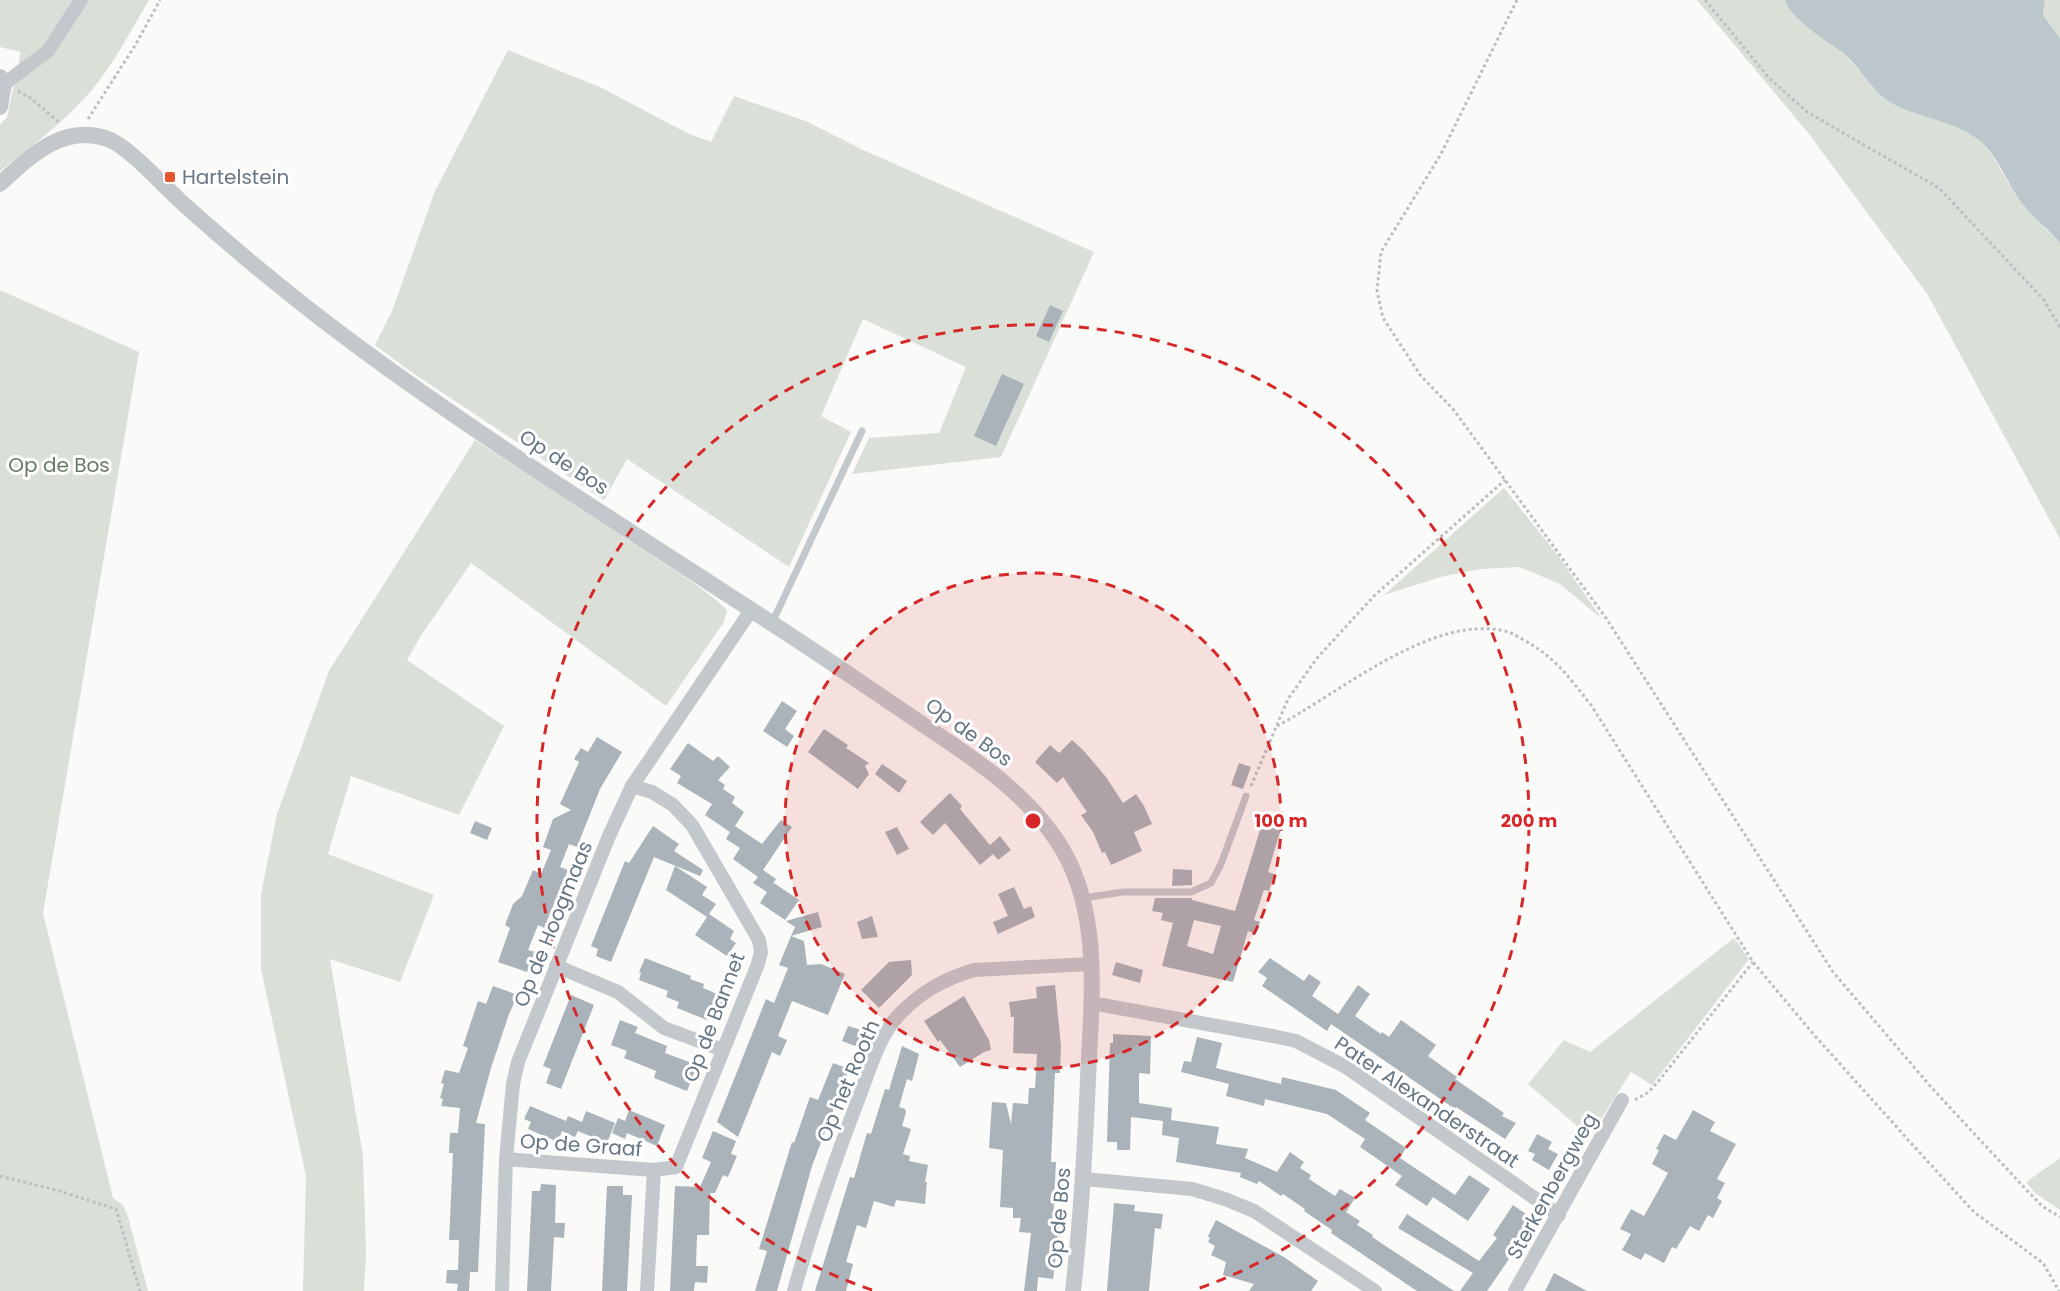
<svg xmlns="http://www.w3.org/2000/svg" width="2060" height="1291" viewBox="0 0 2060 1291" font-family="Poppins,sans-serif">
  <rect width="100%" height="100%" fill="#fafaf8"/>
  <g fill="#dadfd7">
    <path d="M0,0h149c-18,30 -35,64 -58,91 -26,30 -59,55 -91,80v-46l7,-8 14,-65 -21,-5z"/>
    <path d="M1697,0h88c7,23 43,40 60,55 17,16 28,38 48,49 26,14 58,15 81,32 22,17 29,42 45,63 12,16 27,30 41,44v296l-132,-244 -119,-161z"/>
    <polygon points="2045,0 2060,0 2060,38 2043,15"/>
    <polygon points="508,50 602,88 687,133 711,142 734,96 808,122 861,149 1094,252 1001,457 852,474 869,438 939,433 966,367 863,319 821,416 851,432 789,567 627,459 604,500 407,369 375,345 392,311 435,191"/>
    <polygon points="0,290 139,352 43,913 113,1198 123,1205 128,1217 148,1291 0,1291"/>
    <polygon points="475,440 694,583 716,600 727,610 724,622 666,706 471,563 420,637 407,660 504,726 459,815 351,776 328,854 434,895 400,982 330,959 363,1156 366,1254 364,1291 303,1291 306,1176 261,969 261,894 277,814 329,671"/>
    <polygon points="1504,488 1559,557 1602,619 1560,584 1519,567 1481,569 1444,576 1384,595"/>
    <polygon points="1734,938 1749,959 1652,1085 1631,1072 1590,1137 1528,1084 1564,1040 1590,1052"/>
    <polygon points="2060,1158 2060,1210 2035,1193 2026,1182"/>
  </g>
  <path fill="#bbc7cb" d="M1785,0h260l-2,15 17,23v205c-13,-15 -29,-27 -41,-44 -13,-18 -20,-41 -38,-57 -25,-22 -60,-23 -88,-38 -22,-12 -32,-37 -51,-52 -17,-12 -51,-32 -57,-52z"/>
  <g fill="#aab3b9" fill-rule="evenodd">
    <polygon points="1050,305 1063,311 1049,342 1036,336"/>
    <polygon points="1002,374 1024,384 996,446 974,436"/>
    <polygon points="782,701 797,711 785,729 794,736 787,747 763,731"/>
    <polygon points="824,729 848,745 846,748 869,763 865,766 869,774 858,789 808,752"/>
    <polygon points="597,737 622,752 600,789 577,847 569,844 560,867 568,870 544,928 538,925 528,950 535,952 527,972 498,962 510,928 505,925 513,904 522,896 533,870 541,874 551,850 543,847 553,819 571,810 560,804 579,762 574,759 581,748 588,752"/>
    <polygon points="1072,740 1084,751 1106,777 1123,803 1136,794 1144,806 1152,824 1134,832 1142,851 1111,865 1105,852 1102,853 1093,832 1081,815 1087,812 1063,777 1057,783 1035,762 1050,745 1059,753"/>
    <polygon points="688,743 713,761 718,756 730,767 718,780 725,785 723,789 735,797 732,803 744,812 735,826 762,844 781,820 792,827 763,870 776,879 772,885 774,883 799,900 785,920 760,903 767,892 753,883 758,877 733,859 740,848 726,839 730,832 705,815 712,804 677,783 681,776 670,769"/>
    <polygon points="1239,763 1251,767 1243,789 1231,785"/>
    <polygon points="882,764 907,781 899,793 875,774"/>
    <polygon points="950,793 962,806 960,809 990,845 1000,836 1011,850 998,860 993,854 980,865 945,823 933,835 920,822"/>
    <path d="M1264,817l19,5 -15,50 6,2 -5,17 -5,-1 -10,30 6,2 -4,12 -8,-3 -15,51 -71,-16 11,-43 -12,-3 2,-7 -11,-2 3,-13h37v2l43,11zM1194,920l27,6 -8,28 -26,-8z"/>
    <polygon points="475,821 492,828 487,840 470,833"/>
    <polygon points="653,826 679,844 674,851 703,870 700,876 654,857 611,962 596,956 598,949 591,946 625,861 629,863"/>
    <polygon points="897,827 909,849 897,855 885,832"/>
    <polygon points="675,866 707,887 702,895 716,904 709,914 734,931 730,939 736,943 727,956 695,935 707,917 666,890"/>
    <polygon points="1173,869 1192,870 1192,885 1172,886"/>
    <polygon points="1014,887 1024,909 1031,906 1035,917 998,934 993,922 1008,916 998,894"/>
    <polygon points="818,912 822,927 791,936 795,927 786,921"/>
    <polygon points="872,916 878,937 862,939 857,922"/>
    <polygon points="791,936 804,941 807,965 821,964 845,974 828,1015 792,1001 778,1036 787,1040 780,1056 772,1052 738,1137 717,1122 766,999 774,1003 788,968 779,965"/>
    <polygon points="645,958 691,976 690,979 704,984 703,988 724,997 718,1012 711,1009 707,1020 677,1008 679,1002 666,997 668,991 639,980 641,973 639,972"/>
    <polygon points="1270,958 1304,981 1309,974 1321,982 1312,996 1338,1014 1358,985 1370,994 1355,1016 1381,1034 1382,1032 1389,1037 1401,1020 1436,1045 1428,1056 1457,1077 1455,1079 1504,1113 1502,1116 1516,1123 1505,1139 1456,1107 1455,1109 1331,1024 1327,1031 1262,986 1267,978 1258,972"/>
    <polygon points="911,960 912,975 879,1008 861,990 889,962"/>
    <polygon points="1116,962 1143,970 1140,983 1112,975"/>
    <polygon points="1055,985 1061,1046 1060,1073 1055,1073 1051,1162 1056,1162 1053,1223 1060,1224 1053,1279 1038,1277 1037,1291 1024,1291 1031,1233 1019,1232 1021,1218 1013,1218 1013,1208 1000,1207 1003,1150 989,1148 992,1102 1006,1103 1011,1124 1013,1103 1028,1104 1029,1088 1035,1088 1037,1054 1013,1053 1014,1017 1011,1017 1009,1002 1037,998 1036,987"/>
    <polygon points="493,986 518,995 509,1014 491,1068 476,1123 485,1124 478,1272 470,1272 469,1291 457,1291 458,1284 446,1283 447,1270 458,1270 459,1240 449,1240 453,1153 449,1153 450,1133 458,1133 460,1108 441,1106 443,1099 440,1098 444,1084 441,1083 445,1070 459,1073 468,1048 463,1046 478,1001 486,1004"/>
    <polygon points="571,995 594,1005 561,1089 546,1083 551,1069 543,1066"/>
    <polygon points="964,996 989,1040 991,1050 984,1052 960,1067 940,1040 938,1042 924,1021"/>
    <polygon points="620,1020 638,1027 635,1033 667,1046 665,1053 697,1065 687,1091 654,1078 656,1071 624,1058 627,1051 611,1045"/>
    <polygon points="848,1026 865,1031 858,1047 842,1041"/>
    <polygon points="1113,1034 1151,1036 1150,1074 1139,1073 1139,1103 1172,1108 1171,1120 1219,1127 1216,1144 1248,1149 1245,1158 1277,1172 1290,1152 1304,1162 1300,1168 1311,1175 1309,1179 1335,1196 1340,1189 1355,1198 1346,1212 1360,1221 1357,1225 1373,1235 1372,1237 1454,1291 1417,1291 1331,1233 1332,1230 1304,1211 1305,1209 1283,1194 1281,1196 1259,1181 1257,1184 1240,1177 1241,1173 1176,1162 1179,1138 1162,1135 1163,1121 1131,1117 1130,1150 1117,1150 1117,1142 1107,1142 1110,1043 1113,1043"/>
    <polygon points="1197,1037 1222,1043 1216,1068 1281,1084 1282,1077 1336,1090 1370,1113 1365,1120 1406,1148 1400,1158 1455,1195 1469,1175 1490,1189 1468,1221 1433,1197 1427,1206 1395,1185 1402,1176 1360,1147 1365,1139 1327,1114 1265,1099 1264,1106 1226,1096 1229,1084 1181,1072 1184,1061 1191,1062"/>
    <polygon points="902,1046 919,1054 912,1081 907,1079 899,1107 905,1109 906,1112 902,1126 911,1129 903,1154 910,1156 909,1161 928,1165 925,1182 927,1182 925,1204 896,1200 894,1207 874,1201 866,1228 857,1225 846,1262 853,1264 846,1291 815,1291 850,1177 854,1178 867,1133 871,1134 885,1089 889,1090"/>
    <polygon points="833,1063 849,1069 812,1166 777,1291 755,1291 767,1251 759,1249 792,1142 794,1143 810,1097 818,1100"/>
    <polygon points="530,1106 566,1121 568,1116 582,1122 586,1111 615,1123 607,1143 578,1131 575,1137 562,1131 558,1142 528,1129 531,1122 524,1119"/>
    <polygon points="629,1110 665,1125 657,1146 627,1133 625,1139 612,1133 618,1118 625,1121"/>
    <polygon points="1693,1110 1715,1122 1710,1131 1736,1144 1717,1179 1725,1183 1717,1198 1722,1201 1713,1218 1708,1215 1699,1231 1690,1226 1676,1249 1672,1247 1664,1263 1645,1253 1641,1260 1622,1250 1631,1234 1620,1229 1631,1209 1644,1216 1668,1173 1652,1164 1659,1150 1656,1149 1664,1134 1676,1140"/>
    <polygon points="713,1131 736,1141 731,1154 737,1156 728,1177 723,1175 715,1193 710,1193 709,1235 697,1235 696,1266 708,1266 707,1283 695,1282 694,1291 670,1291 675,1186 700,1187 711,1162 702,1158"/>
    <polygon points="1537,1134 1552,1142 1548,1149 1558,1154 1549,1170 1532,1160 1535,1154 1528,1151"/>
    <polygon points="541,1184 556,1185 555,1223 565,1223 564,1238 554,1237 551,1291 527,1291 532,1191 540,1191"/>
    <polygon points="607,1186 623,1186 623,1195 632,1195 627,1291 602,1291"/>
    <polygon points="1114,1203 1135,1205 1134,1211 1163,1214 1161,1229 1155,1228 1149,1291 1107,1291"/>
    <polygon points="1513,1205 1532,1218 1506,1256 1509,1259 1487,1291 1460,1291 1473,1273 1398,1228 1407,1214 1479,1261 1497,1238 1493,1235"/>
    <polygon points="1216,1220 1284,1257 1318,1281 1311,1291 1249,1291 1254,1284 1223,1275 1226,1262 1211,1255 1215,1246 1208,1242 1210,1238 1208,1236"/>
    <polygon points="1554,1273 1587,1291 1545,1291"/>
  </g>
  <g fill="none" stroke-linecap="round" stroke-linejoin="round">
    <g stroke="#bbbfc2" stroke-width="3" stroke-dasharray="3 3" stroke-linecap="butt">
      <polyline points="1517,0 1441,154 1381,252 1377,291 1383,318 1421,376 1453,409 1606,618 1833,972 1931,1087 2020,1183 2042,1206 2060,1217"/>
      <polyline points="1705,0 1769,78 1807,112 1939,188 2043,299 2060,327"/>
      <polyline points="18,91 29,97 60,123"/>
      <polyline points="88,119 136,44 160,0"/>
      <path d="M1277,726c63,-33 154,-112 228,-95 6,1 11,5 17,8 33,18 46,37 69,66l162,257 62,74 105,117 54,59 69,51 16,28"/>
      <polyline points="1251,786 1288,699 1317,658 1374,596 1505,480"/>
      <polyline points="1635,1100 1649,1092 1661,1078 1753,962"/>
      <polyline points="0,1176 56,1190 116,1209 140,1291"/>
    </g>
    <g stroke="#c3c8cc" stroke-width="7">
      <polyline points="772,623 862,431"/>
      <polyline points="1083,898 1123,892 1191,892 1211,883 1221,864 1246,796"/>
    </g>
    <g stroke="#c3c8cc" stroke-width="14">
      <polyline points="4,84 48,51 81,0"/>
      <polyline points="632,786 652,792 673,805 692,825 759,940 761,952 758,964 676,1167 654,1170 647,1291"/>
      <polyline points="556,966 618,992 664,1028 723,1050"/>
      <polyline points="1091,1003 1273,1036 1296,1041 1346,1067 1559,1215"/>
      <polyline points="506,1159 654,1170"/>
      <polyline points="1084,1179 1192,1189 1225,1199 1254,1211 1375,1291"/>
      <polyline points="502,1291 506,1159 513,1084 518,1062 609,836 632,786 752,609"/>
      <path d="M794,1291c18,-65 40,-128 64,-191 11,-28 19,-60 39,-83 22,-24 46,-38 77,-47l117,-6"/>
      <polyline points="1515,1291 1622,1100"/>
    </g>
    <g stroke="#c3c8cc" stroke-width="16">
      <polyline points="0,77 4,84 0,107"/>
      <path d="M0,184c30,-28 64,-61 108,-45 22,8 60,52 80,69 55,49 112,96 172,140 152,112 315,210 472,315 32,22 64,43 96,65 50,33 105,70 136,124 38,68 27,152 24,227 -3,71 -7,141 -15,212"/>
    </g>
  </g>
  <circle cx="1033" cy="821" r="248" fill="#d62828" fill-opacity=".12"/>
  <g fill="none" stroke="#d62828" stroke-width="3" stroke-dasharray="10 8">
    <circle cx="1033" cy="821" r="248"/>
    <path d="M872 1290A496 496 0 1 1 1194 1290"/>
  </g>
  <rect fill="#e4572e" stroke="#fff" stroke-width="2" x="164" y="171" width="12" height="12" rx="3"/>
  <g text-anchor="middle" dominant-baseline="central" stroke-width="6" stroke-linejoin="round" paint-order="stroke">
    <g font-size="20" fill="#657683" stroke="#fff" text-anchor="start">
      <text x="182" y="177">Hartelstein</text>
    </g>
    <g font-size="20" fill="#657683" stroke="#fff">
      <text transform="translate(564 462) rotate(33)">Op de Bos</text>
      <text transform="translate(969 732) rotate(36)">Op de Bos</text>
      <text transform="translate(553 924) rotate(-68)">Op de Hoogmaas</text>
      <text transform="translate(714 1017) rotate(-69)">Op de Bannet</text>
      <text transform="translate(848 1081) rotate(-67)">Op het Rooth</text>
      <text transform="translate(1427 1102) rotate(34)">Pater Alexanderstraat</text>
      <text transform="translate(581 1145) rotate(4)">Op de Graaf</text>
      <text transform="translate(1552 1186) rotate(-61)">Sterkenbergweg</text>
      <text transform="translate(1059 1218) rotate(-85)">Op de Bos</text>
    </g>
    <g font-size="20" fill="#687a64" stroke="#fff">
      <text x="59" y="465">Op de Bos</text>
    </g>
  </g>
  <circle cx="1033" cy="821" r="9" fill="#d62828" stroke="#fff" stroke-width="3"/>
  <g font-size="18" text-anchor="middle" font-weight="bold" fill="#d62828" stroke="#fff" stroke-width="6" stroke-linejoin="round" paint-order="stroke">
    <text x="1281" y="827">100 m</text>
    <text x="1529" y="827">200 m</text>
  </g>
</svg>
